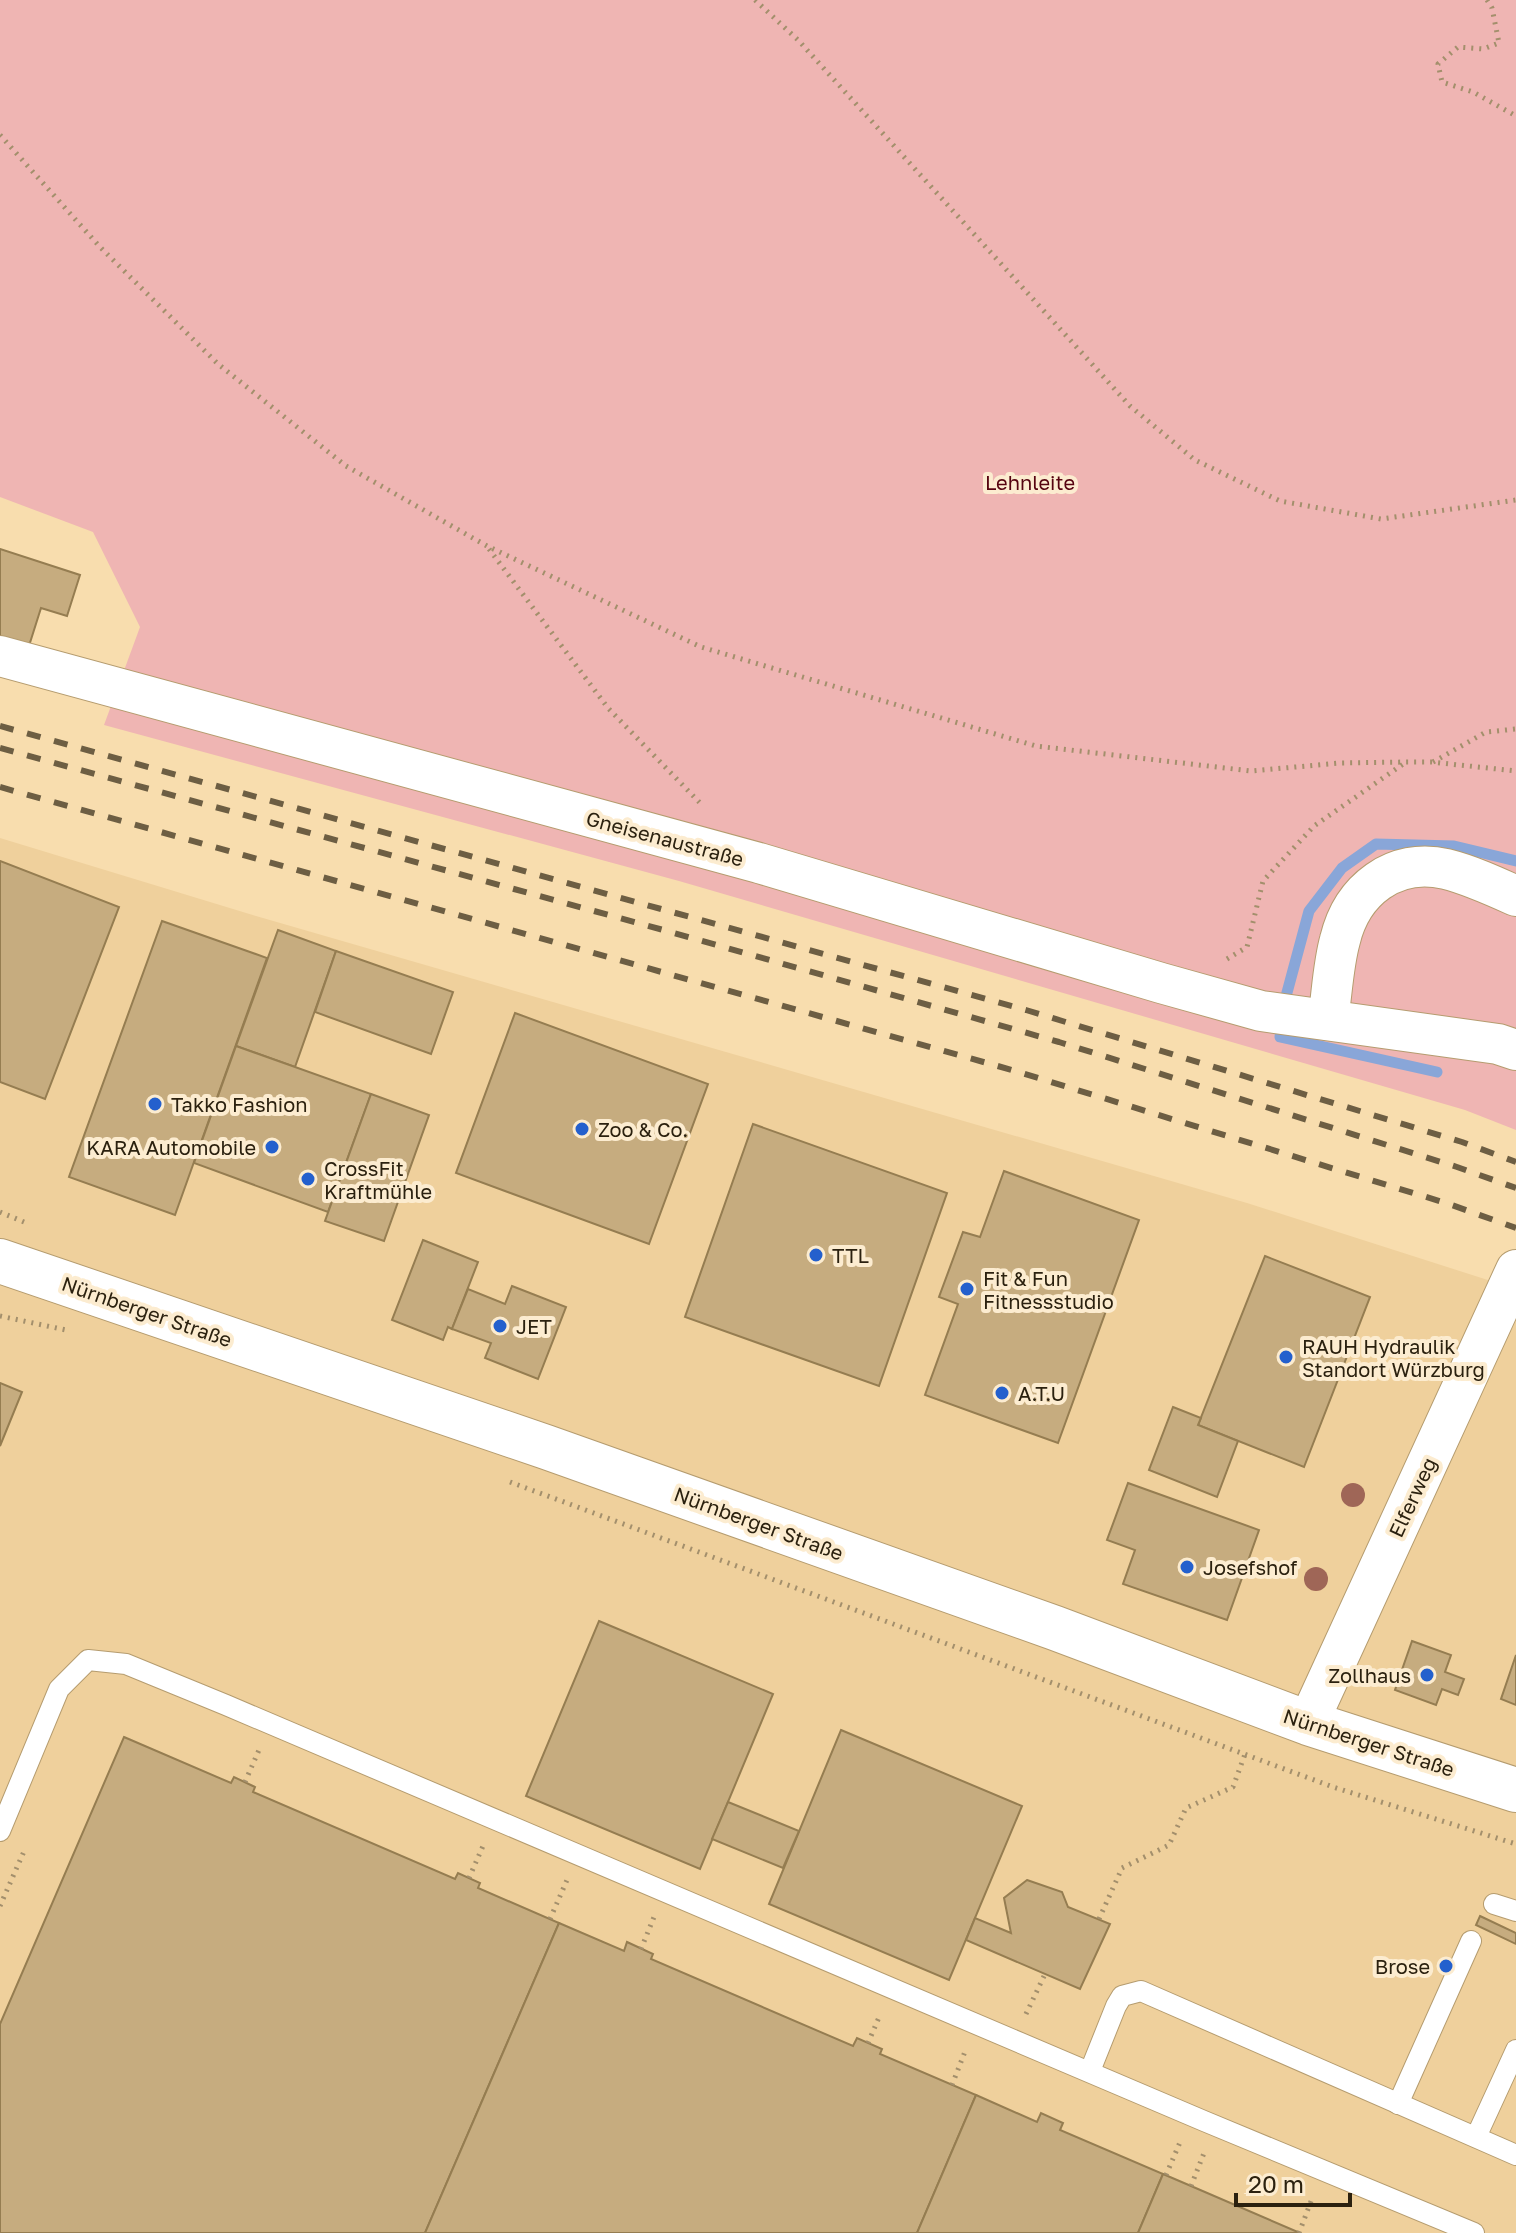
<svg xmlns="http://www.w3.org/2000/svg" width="1516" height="2233" viewBox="0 0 1516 2233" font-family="'Golos Text',sans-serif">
  <rect width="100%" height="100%" fill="#f8ddae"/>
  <polygon fill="#efd09c" points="0,838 256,916 1247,1203 1516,1289 1516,2233 0,2233"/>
  <polygon fill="#efb5b3" points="0,0 1516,0 1516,1130 1465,1110 679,881 104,725 140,627 93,532 0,497"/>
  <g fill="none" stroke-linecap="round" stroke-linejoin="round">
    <polyline stroke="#89a6d8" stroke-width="11" points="1437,1072 1280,1037 1285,1000 1309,911 1342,868 1376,844 1454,846 1516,861"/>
  </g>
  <g fill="#c6ac7f" stroke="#957d51" stroke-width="2">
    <polygon points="0,549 80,575 67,616 41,608 28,649 0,640"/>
    <polygon points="0,861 119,907 45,1099 0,1082"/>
    <polygon points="162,921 267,958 175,1215 69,1177"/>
    <polygon points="278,930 336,951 295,1067 236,1046"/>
    <polygon points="336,951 453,992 431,1054 315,1012"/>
    <polygon points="515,1013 708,1084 649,1244 456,1173"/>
    <polygon points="236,1046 371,1094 328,1212 194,1163"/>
    <polygon points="371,1094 429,1115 384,1241 325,1221"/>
    <polygon points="753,1124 947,1193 879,1386 685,1317"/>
    <polygon points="1004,1171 1139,1220 1058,1443 925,1395 958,1304 939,1297 963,1232 980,1237"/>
    <polygon points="423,1240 478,1262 452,1329 448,1327 443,1340 392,1320"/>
    <polygon points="1265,1256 1370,1297 1304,1467 1198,1425"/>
    <polygon points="512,1286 566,1307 538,1379 485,1358 491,1343 452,1329 468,1289 505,1304"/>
    <polygon points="0,1383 22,1392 0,1446"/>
    <polygon points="1173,1407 1201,1418 1198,1425 1238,1441 1217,1497 1149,1470"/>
    <polygon points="1128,1483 1259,1530 1227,1620 1123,1584 1135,1550 1107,1540"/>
    <polygon points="599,1621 773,1694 700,1869 526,1796"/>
    <polygon points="1412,1641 1451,1655 1445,1672 1464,1679 1458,1695 1442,1689 1436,1705 1395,1690"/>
    <polygon points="1516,1655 1516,1705 1501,1699"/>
    <polygon points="841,1730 1022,1806 949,1980 769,1904"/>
    <polygon points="124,1737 231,1783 234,1777 255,1787 253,1792 455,1879 458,1873 480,1883 478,1888 559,1923 425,2233 0,2233 0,2024"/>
    <polygon points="728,1802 799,1831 783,1868 712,1839"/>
    <polygon points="1027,1880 1062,1892 1068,1907 1110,1924 1080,1989 966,1940 975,1918 1011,1933 1004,1898"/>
    <polygon points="1480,1916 1516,1933 1516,1944 1476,1925"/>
    <polygon points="559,1923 624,1951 627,1942 653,1954 651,1959 853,2046 857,2038 882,2049 880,2054 976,2095 917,2233 425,2233"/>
    <polygon points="976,2095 1037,2122 1041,2113 1063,2123 1060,2130 1163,2174 1138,2233 917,2233"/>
    <polygon points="1163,2174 1191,2186 1300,2233 1138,2233"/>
  </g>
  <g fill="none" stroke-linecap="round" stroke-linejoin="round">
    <g stroke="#b59c6f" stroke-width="22">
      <g id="service">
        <polyline points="0,1831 59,1689 88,1660 126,1664 226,1705 1204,2121 1474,2233"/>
        <polyline points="1494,1904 1516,1911"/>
        <polyline points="1090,2071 1116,2006 1122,1996 1141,1991 1516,2155"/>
        <polyline points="1398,2104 1471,1941"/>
        <polyline points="1476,2137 1516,2050"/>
      </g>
    </g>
    <g stroke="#b59c6f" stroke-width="42">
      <g id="minor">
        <polyline points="0,656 759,863 1161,983 1261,1011 1498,1044 1516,1050"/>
        <path d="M1328,1020c4,-26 5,-55 12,-80 12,-50 54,-83 106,-71 24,6 48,17 70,27"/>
        <polyline points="1308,1723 1516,1270"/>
      </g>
    </g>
    <g stroke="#b59c6f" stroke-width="46">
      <polyline id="tertiary" points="0,1261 546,1447 1055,1628 1308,1723 1516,1790"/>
    </g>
    <g stroke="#a38f6c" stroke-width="5" stroke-dasharray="2 6" stroke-linecap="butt">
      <polyline points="755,0 798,40 1130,406 1195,460 1280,501 1381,519 1516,500"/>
      <polyline points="1487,0 1492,8 1499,43 1483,49 1458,47 1438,64 1442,82 1473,92 1516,116"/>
      <polyline points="0,135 100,247 218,364 346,466 487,546 701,647 1036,746 1251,771 1340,763 1407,762 1431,762 1516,771"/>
      <polyline points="489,549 608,708 702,805"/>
      <polyline points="1433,762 1486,732 1516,729"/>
      <polyline points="1227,959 1247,947 1263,881 1314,826 1406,762"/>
      <polyline points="0,1212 24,1222"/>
      <polyline points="0,1316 66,1330"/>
      <polyline points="510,1482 1333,1787 1516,1844"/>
      <polyline points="245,1782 259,1750"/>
      <polyline points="469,1878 483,1846"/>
      <polyline points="0,1906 25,1849"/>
      <polyline points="550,1919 567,1880"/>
      <polyline points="1099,1919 1122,1868 1169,1845 1186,1808 1233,1787 1245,1754"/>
      <polyline points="641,1949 654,1917"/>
      <polyline points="1026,2014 1045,1974"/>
      <polyline points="868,2043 880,2015"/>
      <polyline points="952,2085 966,2049"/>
      <polyline points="1166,2175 1181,2140"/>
      <polyline points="1191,2186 1204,2153"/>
      <polyline points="1299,2233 1313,2196"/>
    </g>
    <use href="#service" stroke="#fff" stroke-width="20"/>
    <use href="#minor" stroke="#fff" stroke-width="40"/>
    <use href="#tertiary" stroke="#fff" stroke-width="44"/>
    <g stroke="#6d5e43" stroke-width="6" stroke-dasharray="14 14" stroke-linecap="butt">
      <polyline points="0,726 1026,1010 1462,1142 1516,1162"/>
      <polyline points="0,748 667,931 1059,1042 1457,1167 1516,1188"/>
      <polyline points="0,787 1012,1070 1449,1204 1516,1228"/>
    </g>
  </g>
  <g fill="#9f6657">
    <circle cx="1353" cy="1495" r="12"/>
    <circle cx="1316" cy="1579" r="12"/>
  </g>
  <g fill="#2460cd" stroke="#fcecd0" stroke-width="3">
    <circle cx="155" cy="1104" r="8"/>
    <circle cx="582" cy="1129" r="8"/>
    <circle cx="272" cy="1147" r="8"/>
    <circle cx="308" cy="1179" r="8"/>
    <circle cx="816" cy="1255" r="8"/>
    <circle cx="967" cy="1289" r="8"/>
    <circle cx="500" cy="1326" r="8"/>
    <circle cx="1286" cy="1357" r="8"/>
    <circle cx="1002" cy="1393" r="8"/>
    <circle cx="1187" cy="1567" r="8"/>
    <circle cx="1427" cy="1675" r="8"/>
    <circle cx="1446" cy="1966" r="8"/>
  </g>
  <g text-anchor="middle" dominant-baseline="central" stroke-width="8" stroke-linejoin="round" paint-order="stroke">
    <g font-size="20" fill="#560410" stroke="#fcecd0">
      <text x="1030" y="482">Lehnleite</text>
    </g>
    <g font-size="20" fill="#2b210f" stroke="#fcecd0">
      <text transform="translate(665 838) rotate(15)">Gneisenaustraße</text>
      <text transform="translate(147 1311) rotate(19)">Nürnberger Straße</text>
      <text transform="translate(1412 1497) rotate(-65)">Elferweg</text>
      <text transform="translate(759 1523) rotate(20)">Nürnberger Straße</text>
      <text transform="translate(1369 1742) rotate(18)">Nürnberger Straße</text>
    </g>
    <g font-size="20" fill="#2b210f" stroke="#fcecd0" text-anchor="start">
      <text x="171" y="1104">Takko Fashion</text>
      <text x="598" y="1129">Zoo &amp; Co.</text>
      <text x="256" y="1147" text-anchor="end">KARA Automobile</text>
      <text x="324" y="1168">CrossFit<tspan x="324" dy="23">Kraftmühle</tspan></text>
      <text x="832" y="1255">TTL</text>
      <text x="983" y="1278">Fit &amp; Fun<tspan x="983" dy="23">Fitnessstudio</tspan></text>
      <text x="516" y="1326">JET</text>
      <text x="1302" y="1346">RAUH Hydraulik<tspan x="1302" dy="23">Standort Würzburg</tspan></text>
      <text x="1018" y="1393">A.T.U</text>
      <text x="1203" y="1567">Josefshof</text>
      <text x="1411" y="1675" text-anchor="end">Zollhaus</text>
      <text x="1430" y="1966" text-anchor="end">Brose</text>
    </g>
  </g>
  <path d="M1236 2193v12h114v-12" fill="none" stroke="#2b210f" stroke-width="4"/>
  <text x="1248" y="2193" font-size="24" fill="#2b210f" stroke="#fcecd0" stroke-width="6" paint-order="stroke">20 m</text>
</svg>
